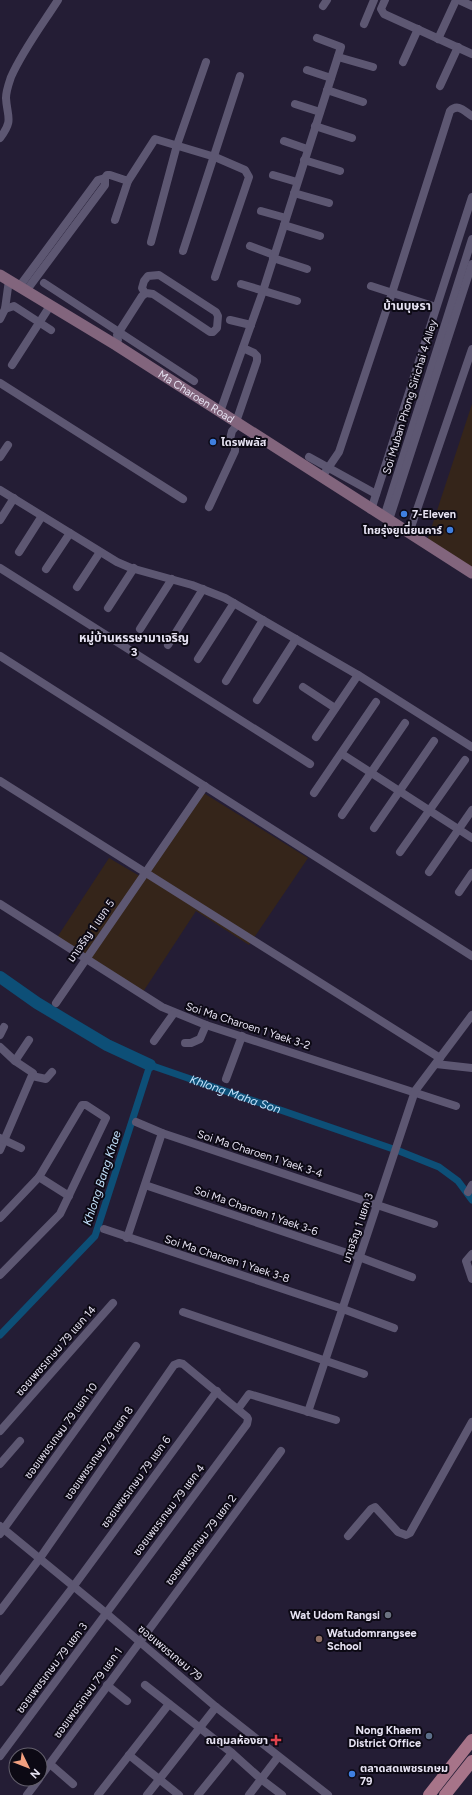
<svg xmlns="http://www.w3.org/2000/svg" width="472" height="1795" viewBox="0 0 472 1795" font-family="Figtree,'Noto Sans Thai',sans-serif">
  <rect width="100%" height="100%" fill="#241d35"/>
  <g fill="#35251a">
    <polygon points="472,404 472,569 427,541"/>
    <polygon points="202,792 308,858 249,945 196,911 141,995 56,939 109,858 143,878"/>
  </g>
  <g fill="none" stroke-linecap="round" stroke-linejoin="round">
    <path stroke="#0d4f77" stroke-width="7" id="s1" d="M0,1335l95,-99 55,-171 249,86 40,16 19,14 14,19"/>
    <polyline stroke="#0d4f77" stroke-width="12" points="0,977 37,1003 107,1045 150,1065"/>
    <g stroke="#5d5772" stroke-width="8">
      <polyline points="385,0 381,9 384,14 472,54"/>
      <polyline points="459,0 472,6"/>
      <polyline points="323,6 327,0"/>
      <polyline points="364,24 374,0"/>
      <polyline points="438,39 456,0"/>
      <polyline points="338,57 373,67"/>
      <polyline points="403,62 418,29"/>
      <polyline points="307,70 331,78"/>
      <polyline points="440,86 458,47"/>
      <polyline points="327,90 363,102"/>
      <polyline points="295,104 320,112"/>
      <polyline points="315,126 352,138"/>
      <path d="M0,138c14,-18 7,-21 6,-40 0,-7 3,-15 5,-21 12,-27 31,-52 47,-77"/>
      <polyline points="284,141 307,149"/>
      <polyline points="304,160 340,171"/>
      <polyline points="273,175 297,182"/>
      <polyline points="294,193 329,203"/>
      <polyline points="261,211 286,218"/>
      <polyline points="115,220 128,181 155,139 215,157 245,170 249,177 215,277"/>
      <polyline points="284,225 320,236"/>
      <polyline points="151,242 177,145 206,62"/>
      <polyline points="250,246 274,255"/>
      <polyline points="183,251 240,76"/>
      <polyline points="273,258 307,269"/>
      <polyline points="44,283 194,381"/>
      <polyline points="241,284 297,301"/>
      <polyline points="371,286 436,307"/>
      <polyline points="19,287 98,180 105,178 107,175 110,175 128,181"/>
      <polyline points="26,291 105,185 105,178"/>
      <polyline points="5,309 14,306 51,330"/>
      <polyline points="0,319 5,309 9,280"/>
      <polyline points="230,320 251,325"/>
      <polyline points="114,345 118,340 117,335 142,296 146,293 153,294 210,332 213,332 217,328 218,316 216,312 159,275 148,276 144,281 142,288 145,293"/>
      <polyline points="12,365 50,306"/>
      <polyline points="0,383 183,499"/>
      <polyline points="220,412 263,291 341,47 317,38"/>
      <polyline points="236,422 257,361 257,356 254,353 243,348"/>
      <polyline points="0,457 8,445"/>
      <polyline points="309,457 376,494"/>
      <path d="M322,477l17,-25 53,-159 58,-182c8,-8 14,0 22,5"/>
      <polyline points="0,490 117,562 131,568 192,585 225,598 358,675 472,747"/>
      <polyline points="209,507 235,451 235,447 230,439 232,431 238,424"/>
      <polyline points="371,510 472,197"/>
      <polyline points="384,517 472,239"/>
      <polyline points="0,520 14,498"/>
      <polyline points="389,520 472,264"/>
      <polyline points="409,533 472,349"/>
      <polyline points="19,552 42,516"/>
      <polyline points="0,568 310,764"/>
      <polyline points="46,569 70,533"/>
      <polyline points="77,587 100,552"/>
      <polyline points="108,608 134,568"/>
      <polyline points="140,629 172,579"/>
      <polyline points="168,645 203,589"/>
      <polyline points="0,656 472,956"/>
      <polyline points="198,659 234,603"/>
      <polyline points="226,681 263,620"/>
      <polyline points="303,687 335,708"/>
      <polyline points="257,700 296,639"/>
      <polyline points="316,737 358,675"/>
      <polyline points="342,754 472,838"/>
      <polyline points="0,781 440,1058"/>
      <polyline points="314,793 376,702"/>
      <polyline points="342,815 405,723"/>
      <polyline points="374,828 434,741"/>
      <polyline points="400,852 465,760"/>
      <polyline points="429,872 472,810"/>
      <polyline points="459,892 472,873"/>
      <polyline points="0,904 162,1007 206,1025 456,1106"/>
      <polyline points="56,1003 205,786"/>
      <polyline points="0,1035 4,1027"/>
      <polyline points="154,1041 174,1013"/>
      <polyline points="185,1043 191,1043 200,1039 206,1025"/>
      <polyline points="0,1047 15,1061 33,1073 0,1150"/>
      <polyline points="15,1061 29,1040"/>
      <polyline points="436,1064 472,1068"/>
      <polyline points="32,1076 46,1079 52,1072"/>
      <polyline points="226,1079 242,1036"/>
      <polyline points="136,1122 162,1133 434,1224"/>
      <polyline points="0,1138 21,1148"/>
      <polyline points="39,1177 69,1196"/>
      <polyline points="145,1185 359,1257 412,1277"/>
      <polyline points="468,1192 472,1185"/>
      <polyline points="104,1229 343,1309 394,1328"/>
      <polyline points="127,1238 162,1133"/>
      <polyline points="472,1254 466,1261 472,1279"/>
      <polyline points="0,1275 60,1214 106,1118 86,1105 82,1105 39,1177 0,1218"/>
      <polyline points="183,1312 364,1374"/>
      <polyline points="238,1409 249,1394 336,1420"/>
      <polyline points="308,1412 415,1091 472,1015"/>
      <polyline points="0,1431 113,1303"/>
      <polyline points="0,1464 20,1441"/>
      <polyline points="0,1526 106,1613 216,1707 328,1795"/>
      <polyline points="0,1534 136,1346"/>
      <polyline points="348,1536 371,1509 375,1507 398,1532 406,1535 410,1533 472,1422"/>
      <polyline points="0,1611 40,1558 174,1365 179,1363 183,1364 247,1417 248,1419 247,1424 0,1756"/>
      <polyline points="0,1682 73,1587 217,1391"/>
      <polyline points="107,1685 127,1701"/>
      <polyline points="145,1685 232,1753 261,1779 282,1795"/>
      <polyline points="129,1755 179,1795"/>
      <polyline points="50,1764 73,1784"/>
      <polyline points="40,1777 281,1451"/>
      <polyline points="27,1795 39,1779"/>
      <polyline points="98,1795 169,1704"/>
      <polyline points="147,1795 216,1707"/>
      <polyline points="198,1795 232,1753"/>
      <polyline points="249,1795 278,1757"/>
    </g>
    <path stroke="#82657d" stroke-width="11" id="s2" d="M0,275l116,70 356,228"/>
    <g stroke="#a77489" stroke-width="12">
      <polyline points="429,1795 472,1740"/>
      <polyline points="445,1795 472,1761"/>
    </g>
  </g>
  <g fill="#3f7fe0" stroke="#0c0914" stroke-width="1.5">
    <circle cx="213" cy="442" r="4"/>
    <circle cx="404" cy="514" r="4"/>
    <circle cx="450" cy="530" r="4"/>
    <circle cx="352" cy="1774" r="4"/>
  </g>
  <circle fill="#6b7280" stroke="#0c0914" stroke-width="1.5" cx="388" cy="1615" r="4"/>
  <circle fill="#8d6e63" stroke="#0c0914" stroke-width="1.5" cx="319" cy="1639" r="4"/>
  <circle fill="#5c6f8a" stroke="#0c0914" stroke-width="1.5" cx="429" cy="1736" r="4"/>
  <path fill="#e0444e" stroke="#0c0914" stroke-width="1.5" d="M274 1734h4v4h4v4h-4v4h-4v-4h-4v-4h4z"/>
  <g text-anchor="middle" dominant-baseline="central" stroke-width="4" stroke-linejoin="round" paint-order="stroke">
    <g font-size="11" fill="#e7e3f3" stroke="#0c0914">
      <text stroke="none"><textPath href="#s2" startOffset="231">Ma Charoen Road</textPath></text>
      <text transform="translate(410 397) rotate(-73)">Soi Muban Phong Sirichai 4 Alley</text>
      <text transform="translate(91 931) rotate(-55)">มาเจริญ 1 แยก 5</text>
      <text transform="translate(248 1026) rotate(18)">Soi Ma Charoen 1 Yaek 3-2</text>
      <text transform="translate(260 1154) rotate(18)">Soi Ma Charoen 1 Yaek 3-4</text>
      <text transform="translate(256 1211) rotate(19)">Soi Ma Charoen 1 Yaek 3-6</text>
      <text transform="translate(358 1228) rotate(-71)">มาเจริญ 1 แยก 3</text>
      <text transform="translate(227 1259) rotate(18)">Soi Ma Charoen 1 Yaek 3-8</text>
      <text transform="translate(56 1351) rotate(-49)">ซอยเพชรเกษม 79 แยก 14</text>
      <text transform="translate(61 1431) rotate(-54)">ซอยเพชรเกษม 79 แยก 10</text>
      <text transform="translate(99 1453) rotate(-55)">ซอยเพชรเกษม 79 แยก 8</text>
      <text transform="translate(136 1482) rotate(-54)">ซอยเพชรเกษม 79 แยก 6</text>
      <text transform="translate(169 1510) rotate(-53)">ซอยเพชรเกษม 79 แยก 4</text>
      <text transform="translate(201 1540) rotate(-53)">ซอยเพชรเกษม 79 แยก 2</text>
      <text transform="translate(170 1653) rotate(40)">ซอยเพชรเกษม 79</text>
      <text transform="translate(52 1668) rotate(-53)">ซอยเพชรเกษม 79 แยก 3</text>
      <text transform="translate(88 1693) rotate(-54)">ซอยเพชรเกษม 79 แยก 1</text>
    </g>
    <g font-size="11" font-weight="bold" fill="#e7e3f3" stroke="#0c0914" text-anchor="start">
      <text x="221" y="442">ไดรฟพลัส</text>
      <text x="412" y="514">7-Eleven</text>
      <text x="442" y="530" text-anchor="end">ไทยรุ่งยูเนี่ยนคาร์</text>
      <text x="380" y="1615" text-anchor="end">Wat Udom Rangsi</text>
      <text x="327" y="1633">Watudomrangsee<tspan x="327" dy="13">School</tspan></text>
      <text x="421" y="1730" text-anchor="end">Nong Khaem<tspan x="421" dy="13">District Office</tspan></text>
      <text x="268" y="1740" text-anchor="end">ณฤมลห้องยา</text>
      <text x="360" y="1768">ตลาดสดเพชรเกษม<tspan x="360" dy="13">79</tspan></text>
    </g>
    <g font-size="12" font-weight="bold" fill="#e7e3f3" stroke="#0c0914">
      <text x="407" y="306">บ้านบุษรา</text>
      <text x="134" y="638">หมู่บ้านหรรษามาเจริญ<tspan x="134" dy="14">3</tspan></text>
    </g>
    <g font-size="12" font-style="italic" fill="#c2e1fb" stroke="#0c0914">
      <text stroke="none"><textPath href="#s1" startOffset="407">Khlong Maha Son</textPath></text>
      <text transform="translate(102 1178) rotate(-72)">Khlong Bang Khae</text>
    </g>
  </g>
  <g transform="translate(28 1767) rotate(133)"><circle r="19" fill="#0c0914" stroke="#64606d"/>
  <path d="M0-3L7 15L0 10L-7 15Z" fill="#f2a080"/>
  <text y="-6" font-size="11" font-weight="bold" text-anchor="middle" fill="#e7e3f3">N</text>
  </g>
</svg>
